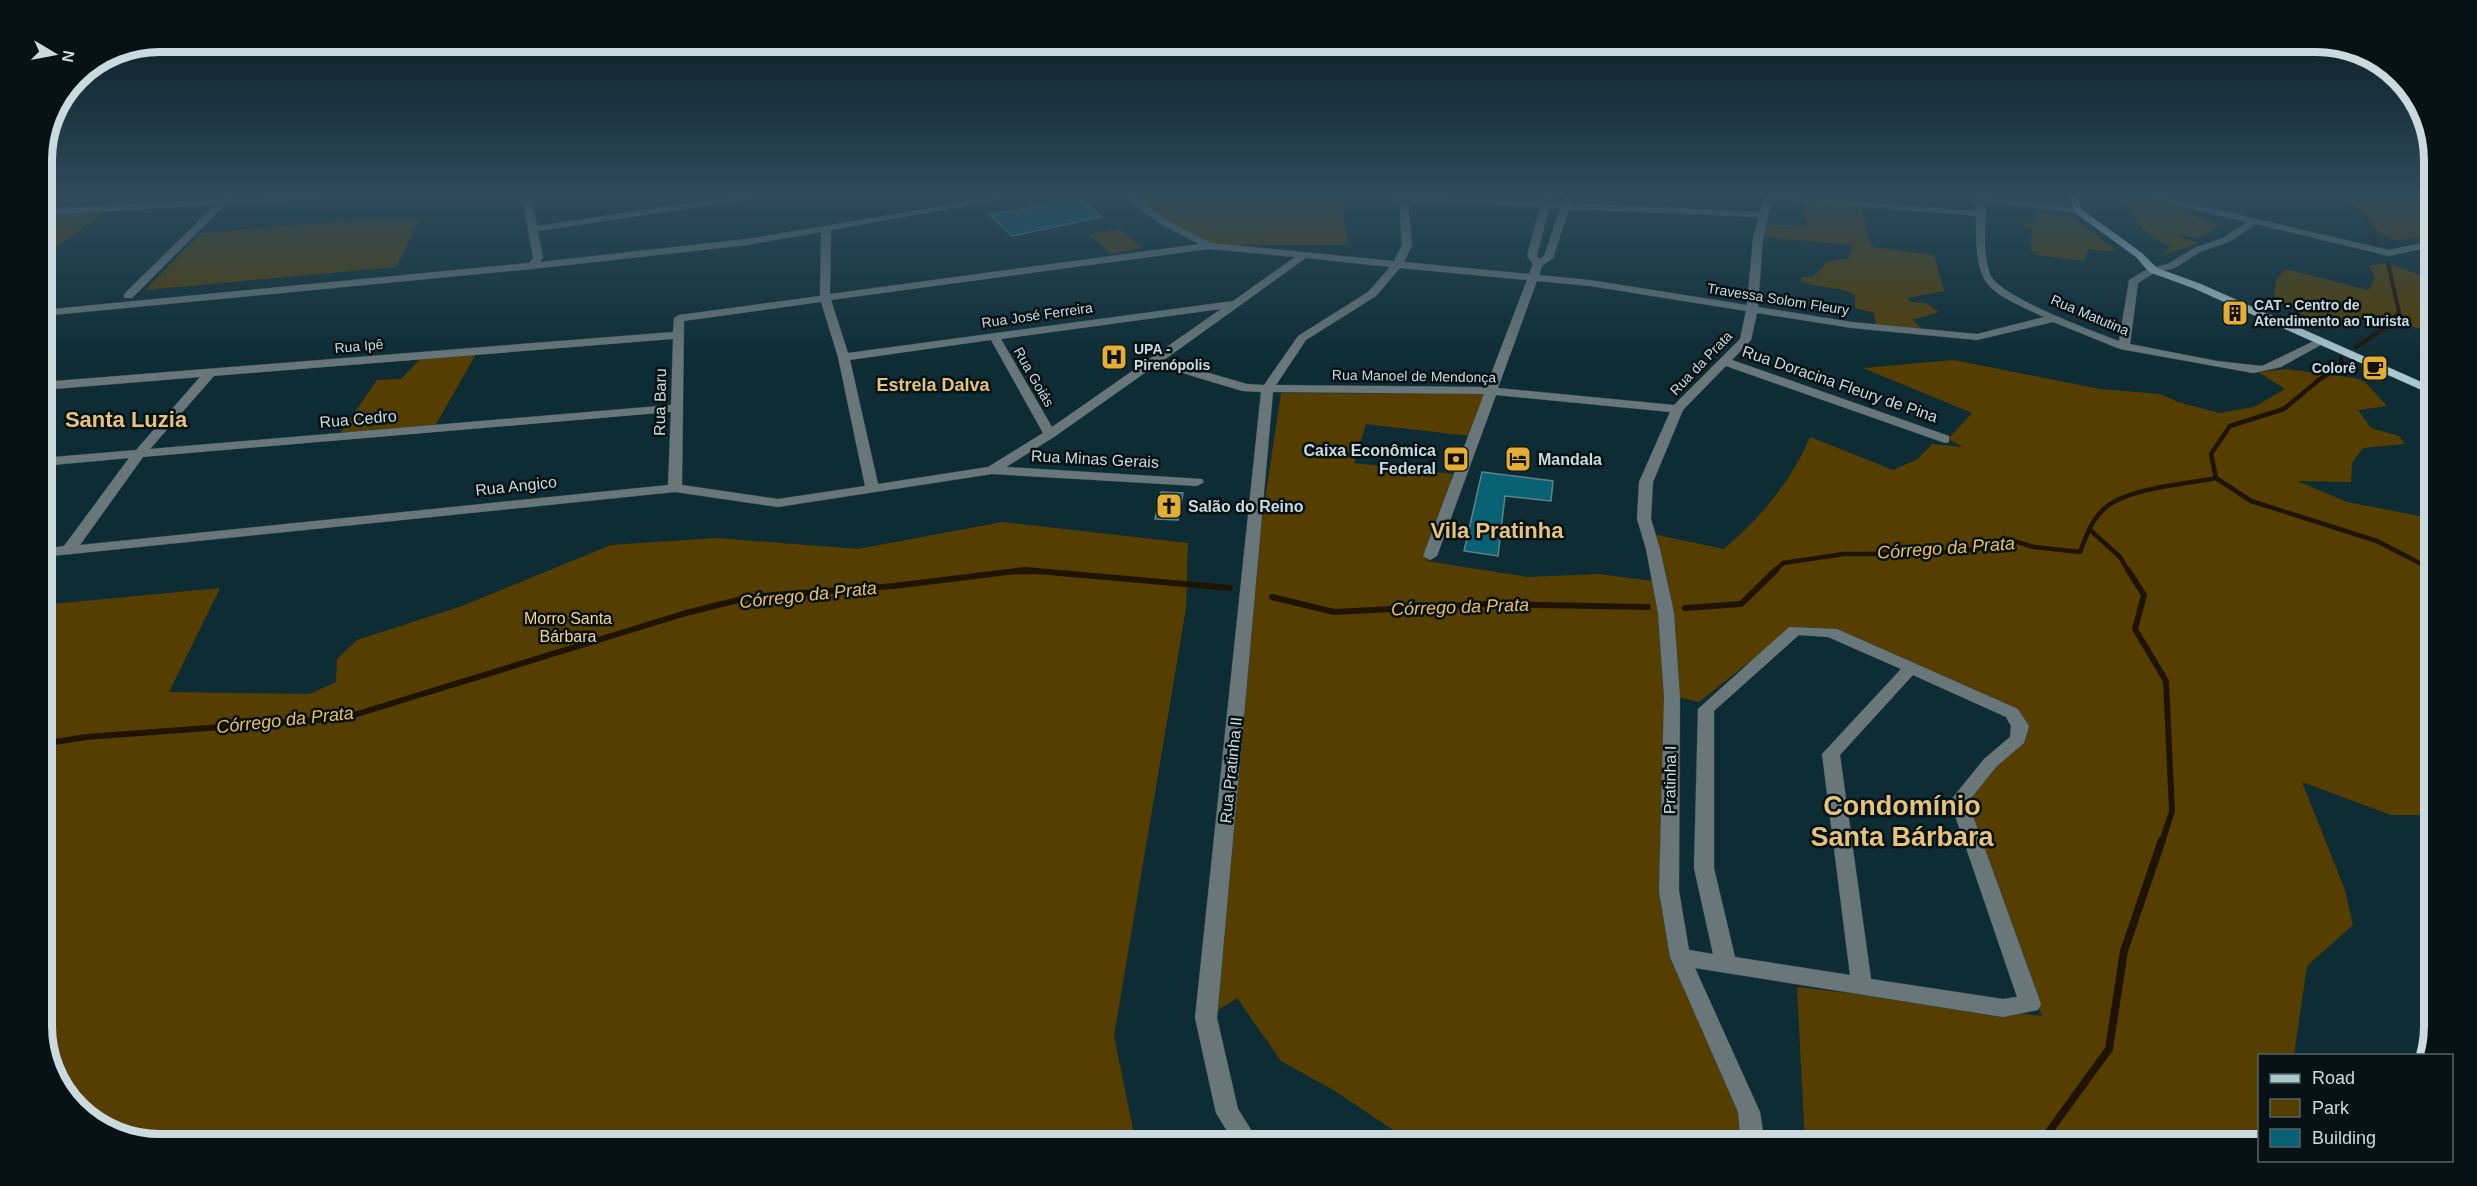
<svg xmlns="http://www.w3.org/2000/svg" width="2477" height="1186" viewBox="0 0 2477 1186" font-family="Helvetica,sans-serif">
  <rect width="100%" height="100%" fill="#0d2c34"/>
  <g fill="#563e01">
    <polygon points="1162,195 1339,195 1349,245 1213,245 1163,219 1137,199"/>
    <polygon points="2015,195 2065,195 2069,205 2017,200"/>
    <path d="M2120,195h16l52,12 1,7 32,11 -23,13 -25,-4 25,9 -36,13 8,-10c-25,-7 -38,-30 -50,-51z"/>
    <polygon points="2302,195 2410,195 2435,199 2435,236 2395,240 2378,233 2367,214 2345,202"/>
    <path d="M1801,200l59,5 12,42 62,8 10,36 -37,7 4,4 15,1 13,9 -27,8 12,10 -48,-4 -2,-13 -19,-5v-13c-16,-10 -37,-5 -54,-15l1,-3h11l14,-15 22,-4 3,-13 -90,-8 2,-13 43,2z"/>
    <polygon points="107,210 42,258 42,214"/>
    <polygon points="2038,212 2069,215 2118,252 2088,249 2084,261 2036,255 2031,249 2032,229 2020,223 2039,222"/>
    <polygon points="420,219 396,267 145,290 201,233 355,220"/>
    <polygon points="1120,229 1143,248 1111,254 1089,234"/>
    <polygon points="2388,263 2435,281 2435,331 2369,319 2324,329 2274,296 2276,280 2286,269 2368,290 2375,278 2369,266"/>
    <polygon points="476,354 435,426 339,435 377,380 401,379 420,359"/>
    <path d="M1954,360l146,29 60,5 18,8 41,11 35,-6 31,-18 -27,-17 29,-3 68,9 10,4 22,24 -29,4 13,18 28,8 6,8 -42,4 -11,15 -1,19 -54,-1 50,21 88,17v296h-44l-89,-33 43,108 8,35 -46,41 -13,89 -34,1 -1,88h-454l-8,-157 245,29 -78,-211 62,-74 -8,-17 -184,-84 -43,-1 -92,73 -30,-7 1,197 13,65 75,187h-344l-79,-53 -54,-30 -44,-63 -27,17 49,-475 22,-147 207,1 -19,42 -103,-12 -12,39 99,11 -26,87 100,16 72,-3 53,7 -4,-48 76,16c38,-33 66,-66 86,-112l83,33 25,-11 14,-15 31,3 -15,-8 24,-26 -109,-45z"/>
    <polygon points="1002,522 1188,543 1186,608 1114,1036 1136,1144 161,1144 108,1132 62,1092 42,1033 42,605 220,588 169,692 310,694 336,682 337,659 357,640 462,606 611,545 717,538 858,549"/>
  </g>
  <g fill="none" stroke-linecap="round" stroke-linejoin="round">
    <g stroke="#1f1401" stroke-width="4">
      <polyline points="2328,195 2364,214 2376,243"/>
      <polyline points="2356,347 2388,326 2399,312 2388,263"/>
      <polyline points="2341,358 2341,360"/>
    </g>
    <g stroke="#1f1401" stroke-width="4.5">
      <polyline points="2216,478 2251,501 2377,541 2435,571"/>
      <polyline points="2089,529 2120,557 2129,572"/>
      <polyline points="1012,572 1043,572"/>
      <path d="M1774,572l9,-9 61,-9h83l51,-5 29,-10 27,8 46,5c6,-16 12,-33 25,-44 23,-20 81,-24 111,-30l-5,-24 19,-28 54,-17 36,-30 22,-14 -1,-6"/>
    </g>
    <g stroke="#1f1401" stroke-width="6">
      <polyline points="1026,570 1230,588"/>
      <polyline points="2128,570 2144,595 2135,629 2166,681 2172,811 2162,842"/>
      <polyline points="1272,597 1334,612 1489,604 1648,607"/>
      <polyline points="1685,608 1741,604 1776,570"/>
      <polyline points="42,744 86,737 344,718 686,613 750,597 894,586 1024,570"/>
    </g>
    <polyline stroke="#1f1401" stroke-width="8" points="2040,1144 2109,1049 2124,951 2162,840"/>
  </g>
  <g fill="#096274" stroke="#618189" stroke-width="1.5">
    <polygon points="1083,201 1101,217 1012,236 990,215 1063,202 1066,204"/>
    <polygon points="1482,472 1553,481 1551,501 1505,496 1498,556 1464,551"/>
    <polygon points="1161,492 1183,493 1178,520 1155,519"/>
  </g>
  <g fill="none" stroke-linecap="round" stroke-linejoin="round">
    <g stroke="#2b484f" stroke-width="1">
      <g id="minor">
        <polygon points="227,195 231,199 351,195 347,198 226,204 132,298 124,298 124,294 215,205 42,215 42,209 221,199"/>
        <path d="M522,195h8l7,31 207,-31h19l-4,3 -221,33 5,27 -3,4 207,-23 261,-44h17l-194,35 -1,64 369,-50 -42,-22 -34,-27h9l31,23 48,25 183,18 8,-16 -3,-43 -11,-7 154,7 2,-7h8l-1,7 11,1 3,-8h8l-2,8 189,9 5,-17 211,16 -1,-12 5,-3 100,12v4l-3,1 -92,-11c2,23 -4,52 6,74 10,21 104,56 128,65l10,-61 20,-12 19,-4 26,-16 29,-10 24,-16 -105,-25 -1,-2h13l235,55 46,-10v6l-46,10 -133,-32 -27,18 -29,10 -25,16 -19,4 -18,11 -8,61 87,17 45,5 54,-26h8l2,2 -45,25 -28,6 -133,-24 -67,-27 -76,18 -125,-12 -95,-15 -6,27 -19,20 217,76v6l-4,1 -219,-77 -43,44 -30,72 -2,37 9,30 14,64 6,84 -1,194 10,59 24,4 -19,-86 4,-159 91,-82 48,2 181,80 11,17 -5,17 -28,24 -28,35 73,202 -3,6 -35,7 -308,-49 65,144 5,32h-24l-3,-32 -68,-155 -11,-66 5,-194 -6,-84 -12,-64 -9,-30 2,-37 31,-70 -174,-17 -59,161 -7,4 -7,-4 61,-162 -211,-2 -56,626 21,91 22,35h-25l-19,-31 -21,-95 66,-626 -19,-1 -86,-26 -102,72 -48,30 196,12 2,3 -7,4 -205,-12 -214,33 -103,-15 -633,65v-8l22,-3 65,-88 -87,8v-8l94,-8 64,-73 -158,13v-8l631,-50 1,-14 5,-3 141,-19 1,-64 -74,13 -215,24 -490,47v-6l487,-47 4,-5zM1772,199l204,17c0,71 5,72 68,101l-67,17 -125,-12 -94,-15 5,-69zM1408,201l132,6 -13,49 6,8 -4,10 -125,-12 8,-17zM1549,208h11l-16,48 -5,3 -2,-3zM1569,209l190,8 -6,21 -6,67 -157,-25 -51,-5 3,-9 11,-8zM1209,249l86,8 -62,44 -385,52 -17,-53zM1306,258l84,9 -22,25 -70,44 -34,49 -17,-1 -83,-24zM1400,268l127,12 -41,107 -210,-2 30,-45 70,-44zM1537,281l53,5 156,25 -6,28 -66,66 -176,-17zM821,302l17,55 27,129 -87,13 -96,-14 2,-164zM1221,309l-169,118 -51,-88zM673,339l-2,66 -521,44 64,-73zM991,340l52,93 -55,34 -110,17 -28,-124zM671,412l-3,73 -588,60 63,-88zM1799,635l29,2 73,32 -79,85 28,221 -115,-18 -21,-89v-157zM1913,675l93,42 5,9 -1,11 -26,22 -34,42 67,196 -14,2 -132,-20 -31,-224z"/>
        <polygon points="2298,195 2321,195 2325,197 2320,200"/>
      </g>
    </g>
    <g stroke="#2b484f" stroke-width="1">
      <polygon id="major" points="2070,195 2078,195 2081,209 2142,253 2157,268 2201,284 2435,388 2435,396 2193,288 2149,272 2136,257 2074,212"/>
    </g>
    <use href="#minor" fill="#69777b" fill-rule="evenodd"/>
    <use href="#major" fill="#abc8d0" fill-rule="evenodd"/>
  </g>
  <linearGradient id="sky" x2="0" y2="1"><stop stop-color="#07181d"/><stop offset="0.54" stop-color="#2f4b5c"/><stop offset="1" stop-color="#2f4b5c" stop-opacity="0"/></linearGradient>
  <rect width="2477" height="361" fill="url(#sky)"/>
  <defs>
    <g id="building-square" transform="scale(1.35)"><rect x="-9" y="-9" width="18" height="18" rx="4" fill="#e4ae35" stroke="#061216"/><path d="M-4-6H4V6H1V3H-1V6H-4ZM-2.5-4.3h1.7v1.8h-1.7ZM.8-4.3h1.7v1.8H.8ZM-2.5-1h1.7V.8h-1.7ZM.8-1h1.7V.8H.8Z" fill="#111"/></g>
    <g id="hospital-square" transform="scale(1.35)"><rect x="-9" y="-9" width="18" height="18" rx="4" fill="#e4ae35" stroke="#061216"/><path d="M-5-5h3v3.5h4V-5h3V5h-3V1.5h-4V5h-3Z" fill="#111"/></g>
    <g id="cafe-square" transform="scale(1.35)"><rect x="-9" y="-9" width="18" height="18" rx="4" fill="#e4ae35" stroke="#061216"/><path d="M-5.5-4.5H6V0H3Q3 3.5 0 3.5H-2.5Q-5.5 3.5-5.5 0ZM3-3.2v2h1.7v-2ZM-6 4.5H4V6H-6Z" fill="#111"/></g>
    <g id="bank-square" transform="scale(1.35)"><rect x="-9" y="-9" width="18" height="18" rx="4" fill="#e4ae35" stroke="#061216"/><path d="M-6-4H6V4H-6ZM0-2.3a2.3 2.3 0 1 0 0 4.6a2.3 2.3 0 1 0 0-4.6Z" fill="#111"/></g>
    <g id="hotel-square" transform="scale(1.35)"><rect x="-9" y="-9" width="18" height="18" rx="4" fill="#e4ae35" stroke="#061216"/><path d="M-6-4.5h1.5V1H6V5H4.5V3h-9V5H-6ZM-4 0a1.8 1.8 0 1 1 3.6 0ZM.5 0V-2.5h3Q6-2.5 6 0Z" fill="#111"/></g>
    <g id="church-square" transform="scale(1.35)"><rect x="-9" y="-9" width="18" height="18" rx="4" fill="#e4ae35" stroke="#061216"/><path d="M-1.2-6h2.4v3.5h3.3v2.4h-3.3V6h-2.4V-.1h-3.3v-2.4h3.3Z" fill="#111"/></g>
  </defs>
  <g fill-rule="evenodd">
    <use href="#building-square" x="2235" y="313"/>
    <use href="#hospital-square" x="1114" y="357"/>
    <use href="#cafe-square" x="2375" y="368"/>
    <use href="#bank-square" x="1456" y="459"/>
    <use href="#hotel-square" x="1518" y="459"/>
    <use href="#church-square" x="1169" y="506"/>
  </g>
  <g text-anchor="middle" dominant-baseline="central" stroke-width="5" stroke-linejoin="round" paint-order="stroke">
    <g font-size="14" fill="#cadadf" stroke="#061216">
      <text transform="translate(1778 299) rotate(9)">Travessa Solom Fleury</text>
      <text transform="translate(1037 315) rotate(-8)">Rua José Ferreira</text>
      <text transform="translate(2090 315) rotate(23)">Rua Matutina</text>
      <text transform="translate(359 346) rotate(-5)">Rua Ipê</text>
      <text transform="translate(1701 363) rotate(-46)">Rua da Prata</text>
      <text transform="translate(1414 376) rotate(1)">Rua Manoel de Mendonça</text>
      <text transform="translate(1034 377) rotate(60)">Rua Goiás</text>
    </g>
    <g font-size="14" font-weight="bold" fill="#cadadf" stroke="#061216" text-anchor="start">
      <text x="2254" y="305">CAT - Centro de<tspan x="2254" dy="16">Atendimento ao Turista</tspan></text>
      <text x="1134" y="349">UPA -<tspan x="1134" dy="16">Pirenópolis</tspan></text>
      <text x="2356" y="368" text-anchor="end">Colorê</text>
    </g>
    <g font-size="16" fill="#cadadf" stroke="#061216">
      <text transform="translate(1840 384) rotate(19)">Rua Doracina Fleury de Pina</text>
      <text transform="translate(660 402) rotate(-89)">Rua Baru</text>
      <text transform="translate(358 419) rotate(-5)">Rua Cedro</text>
      <text transform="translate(1095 459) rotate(3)">Rua Minas Gerais</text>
      <text transform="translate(516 486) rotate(-6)">Rua Angico</text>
      <text transform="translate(1231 770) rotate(-84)">Rua Pratinha II</text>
      <text transform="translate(1670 780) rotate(-89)">Pratinha I</text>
    </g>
    <g font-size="16" font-weight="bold" fill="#cadadf" stroke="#061216" text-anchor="start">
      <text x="1436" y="450" text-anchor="end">Caixa Econômica<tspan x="1436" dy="18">Federal</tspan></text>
      <text x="1538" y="459">Mandala</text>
      <text x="1188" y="506">Salão do Reino</text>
    </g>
    <g font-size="16" fill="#fad388" stroke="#061216">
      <text x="568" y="618">Morro Santa<tspan x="568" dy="18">Bárbara</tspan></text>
    </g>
    <g font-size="18" font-weight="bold" fill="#e7c27a" stroke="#061216">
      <text x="933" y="385">Estrela Dalva</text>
    </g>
    <g font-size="18" font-style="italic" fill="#efbe5b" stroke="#061216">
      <text transform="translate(1946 548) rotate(-4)">Córrego da Prata</text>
      <text transform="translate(808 595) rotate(-6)">Córrego da Prata</text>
      <text transform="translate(1460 607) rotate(-2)">Córrego da Prata</text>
      <text transform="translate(285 720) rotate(-6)">Córrego da Prata</text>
    </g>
    <g font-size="22" font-weight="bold" fill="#e7c27a" stroke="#061216">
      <text x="126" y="419">Santa Luzia</text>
      <text x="1497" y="530">Vila Pratinha</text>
    </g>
    <g font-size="27" font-weight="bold" fill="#e7c27a" stroke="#061216">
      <text x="1902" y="806">Condomínio<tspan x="1902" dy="31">Santa Bárbara</tspan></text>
    </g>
  </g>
  <path d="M0 0H2477V1186H0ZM160 52H2316A108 108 0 0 1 2424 160V1026A108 108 0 0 1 2316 1134H160A108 108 0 0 1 52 1026V160A108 108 0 0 1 160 52Z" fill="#061216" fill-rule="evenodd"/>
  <path fill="none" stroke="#cadadf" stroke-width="8" d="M160 52H2316A108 108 0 0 1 2424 160V1026A108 108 0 0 1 2316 1134H160A108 108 0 0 1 52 1026V160A108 108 0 0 1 160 52Z"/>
  <rect x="2258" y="1054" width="195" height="108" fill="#061216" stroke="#546266" stroke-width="1.5"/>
  <rect x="2270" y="1074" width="30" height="9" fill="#abc8d0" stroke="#546266" stroke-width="1.5"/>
  <text x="2312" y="1084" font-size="18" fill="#cadadf">Road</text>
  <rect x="2270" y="1099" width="30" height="18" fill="#563e01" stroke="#546266" stroke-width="1.5"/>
  <text x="2312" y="1114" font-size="18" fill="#cadadf">Park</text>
  <rect x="2270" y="1129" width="30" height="18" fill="#096274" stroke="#546266" stroke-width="1.5"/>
  <text x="2312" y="1144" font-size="18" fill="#cadadf">Building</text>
  <g transform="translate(54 54) rotate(100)" stroke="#061216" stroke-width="4.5" paint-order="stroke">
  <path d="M0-4.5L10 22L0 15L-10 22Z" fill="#cadadf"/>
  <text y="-9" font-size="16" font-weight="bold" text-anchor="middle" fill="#cadadf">N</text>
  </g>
</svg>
